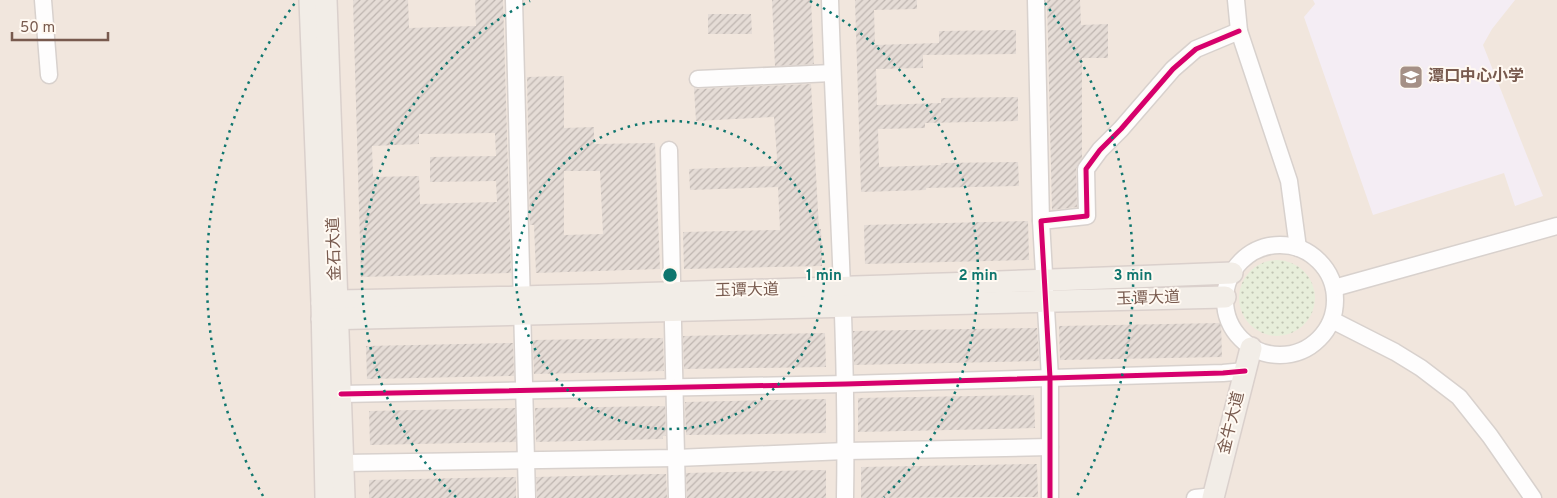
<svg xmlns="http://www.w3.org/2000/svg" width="1557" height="498" viewBox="0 0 1557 498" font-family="Overpass,'Noto Sans SC',sans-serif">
  <defs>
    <pattern id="grass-dots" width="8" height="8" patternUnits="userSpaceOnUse" patternTransform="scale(1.25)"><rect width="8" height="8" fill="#e7eeda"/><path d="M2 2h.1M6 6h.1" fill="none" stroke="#c0c4b3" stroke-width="1.8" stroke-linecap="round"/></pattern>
    <pattern id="building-hatch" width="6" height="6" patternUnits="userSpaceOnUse" patternTransform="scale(1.25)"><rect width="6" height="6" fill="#e5dcd6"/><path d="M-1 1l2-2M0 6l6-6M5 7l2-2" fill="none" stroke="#beb5b0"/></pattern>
  </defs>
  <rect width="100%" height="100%" fill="#f8f4ef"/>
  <rect fill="#f1e6dd" x="0" y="0" width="1557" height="498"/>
  <polygon fill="#f4edf4" points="1313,0 1515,0 1492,29 1483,45 1543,196 1515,206 1504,173 1373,215 1304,17 1315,4"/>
  <circle fill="url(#grass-dots)" cx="1277" cy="298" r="38"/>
  <g fill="url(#building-hatch)" fill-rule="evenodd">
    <path d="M353,0h55l1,28 67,-2 -1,-26h28l8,273 -150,4zM495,133l1,23 -66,1v25l66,-1 1,21 -77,2 -1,-28 -46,1 -1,-31 47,-2v-10z"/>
    <polygon points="772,0 811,0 814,64 775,66"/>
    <polygon points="855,0 917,0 917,9 874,10 875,45 939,43 939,31 1016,30 1016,54 923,55 923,68 876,69 877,105 941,103 941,98 1018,97 1018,121 925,123 925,128 878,129 879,167 941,165 941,163 1018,162 1019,186 926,188 926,190 861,192"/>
    <polygon points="1047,0 1080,0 1081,25 1108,24 1108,58 1082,58 1082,158 1076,169 1077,207 1052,210"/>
    <polygon points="708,14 751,14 752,34 708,34"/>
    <path d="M564,76v52l30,-1v17l61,-1 5,126 -124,4 -2,-48h-4l-3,-148zM564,171h36l3,63 -39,1z"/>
    <polygon points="811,84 819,229 821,229 822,266 684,269 683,232 780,230 778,187 690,190 689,169 775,166 777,157 774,117 696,121 694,88 698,89"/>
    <polygon points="1028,221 1029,260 865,264 864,225"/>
    <polygon points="1221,323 1222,357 1060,360 1059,326"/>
    <polygon points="1037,328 1039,361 854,365 853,331"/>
    <polygon points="825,333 826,367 684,369 683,336"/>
    <polygon points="663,338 664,371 534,374 533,340"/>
    <polygon points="513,343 514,376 367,379 366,346"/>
    <polygon points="1034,395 1035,428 858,432 858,398"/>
    <polygon points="826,399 826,433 686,435 685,402"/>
    <polygon points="665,406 666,436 663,436 663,439 536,442 535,408"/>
    <polygon points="515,408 516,442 370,445 369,411"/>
    <polygon points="1037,464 1038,497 861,498 861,467"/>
    <polygon points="820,470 826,470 826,498 687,498 686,473"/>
    <polygon points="653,474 666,474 667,498 537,498 536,477"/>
    <polygon points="511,477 516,477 516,498 369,498 369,480"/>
  </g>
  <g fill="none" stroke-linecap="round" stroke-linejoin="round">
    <g stroke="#d8d1cd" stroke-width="19">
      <g id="minor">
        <polyline points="43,0 49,75"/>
        <polyline points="514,0 527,498"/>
        <path d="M830,0c5,166 18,332 15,498"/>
        <polyline points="1036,0 1041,221"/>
        <polyline points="1236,0 1239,31 1289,181 1298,248"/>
        <polyline points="698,79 832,73"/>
        <polyline points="669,150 677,498"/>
        <circle cx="1280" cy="300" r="55"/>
        <polyline points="1334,288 1557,226"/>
        <polyline points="1332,320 1395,352 1421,368 1459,397 1490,436 1533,498"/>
        <polyline points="341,394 846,384 1223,373 1245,371"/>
        <polyline points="344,463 676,458 846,451 1050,447"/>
        <polyline points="1050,498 1050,378 1041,221 1087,216 1086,169 1100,150 1121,129 1173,69 1196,49 1239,31"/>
        <polyline points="1195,498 1214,496"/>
      </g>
    </g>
    <g stroke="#dad0cc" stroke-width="24">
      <g id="major">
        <polyline points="310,0 322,303 326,498"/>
        <polyline points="326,0 344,498"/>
        <path d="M322,303l15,-2c298,-5 596,-16 895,-28"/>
        <polyline points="322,319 1225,297"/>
        <polyline points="1213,498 1251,348"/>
      </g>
    </g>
    <use href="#minor" stroke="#fefdfd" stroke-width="16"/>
    <use href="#major" stroke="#f2ede7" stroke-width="21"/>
    <g stroke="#fff9f2" stroke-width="8">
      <g id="cycleway">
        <polyline points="341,394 846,384 1223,373 1245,371"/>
        <polyline points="1050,498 1050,378 1041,221 1087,216 1086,169 1100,150 1121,129 1173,69 1196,49 1239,31"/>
      </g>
    </g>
    <use href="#cycleway" stroke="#d6006c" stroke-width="5"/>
  </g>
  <g fill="none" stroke="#0f766e" stroke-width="2.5" stroke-dasharray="2.5 5">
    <circle cx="670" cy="275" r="154"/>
    <path d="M456 497A308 308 0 0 1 530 1M810 1A308 308 0 0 1 884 497"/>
    <path d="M263 496A463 463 0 0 1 295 3M1045 3A463 463 0 0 1 1077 496"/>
  </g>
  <defs>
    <g id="school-square" transform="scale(1.25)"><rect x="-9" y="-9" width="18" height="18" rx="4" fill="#a59086" stroke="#fff9f2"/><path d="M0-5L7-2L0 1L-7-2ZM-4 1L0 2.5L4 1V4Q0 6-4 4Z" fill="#fff"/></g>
  </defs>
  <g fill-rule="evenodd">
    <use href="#school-square" x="1411" y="77"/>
  </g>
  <g text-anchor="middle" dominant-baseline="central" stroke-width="4" stroke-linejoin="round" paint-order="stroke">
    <g font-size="16" font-weight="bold" fill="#785a4e" stroke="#fff9f2" text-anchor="start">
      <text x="1428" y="77">潭口中心小学</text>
    </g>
    <g font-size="16" fill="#785a4e" stroke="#fff9f2">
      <text transform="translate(335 249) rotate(-92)">金石大道</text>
      <text transform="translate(747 291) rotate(-1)">玉谭大道</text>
      <text transform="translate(1148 299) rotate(-2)">玉谭大道</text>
      <text transform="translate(1232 423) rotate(-76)">金牛大道</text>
    </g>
  </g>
  <circle cx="670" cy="275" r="8" fill="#0f766e" stroke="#fff9f2" stroke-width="2.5"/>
  <g font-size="15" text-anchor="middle" font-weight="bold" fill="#0f766e" stroke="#fff9f2" stroke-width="4" stroke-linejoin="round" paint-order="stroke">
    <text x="824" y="280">1 min</text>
    <text x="978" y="280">2 min</text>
    <text x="1133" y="280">3 min</text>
  </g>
  <path d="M12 32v8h96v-8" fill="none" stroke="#785a4e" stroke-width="2.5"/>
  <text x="20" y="32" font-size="15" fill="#785a4e" stroke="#fff9f2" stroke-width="4" paint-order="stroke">50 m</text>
</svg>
